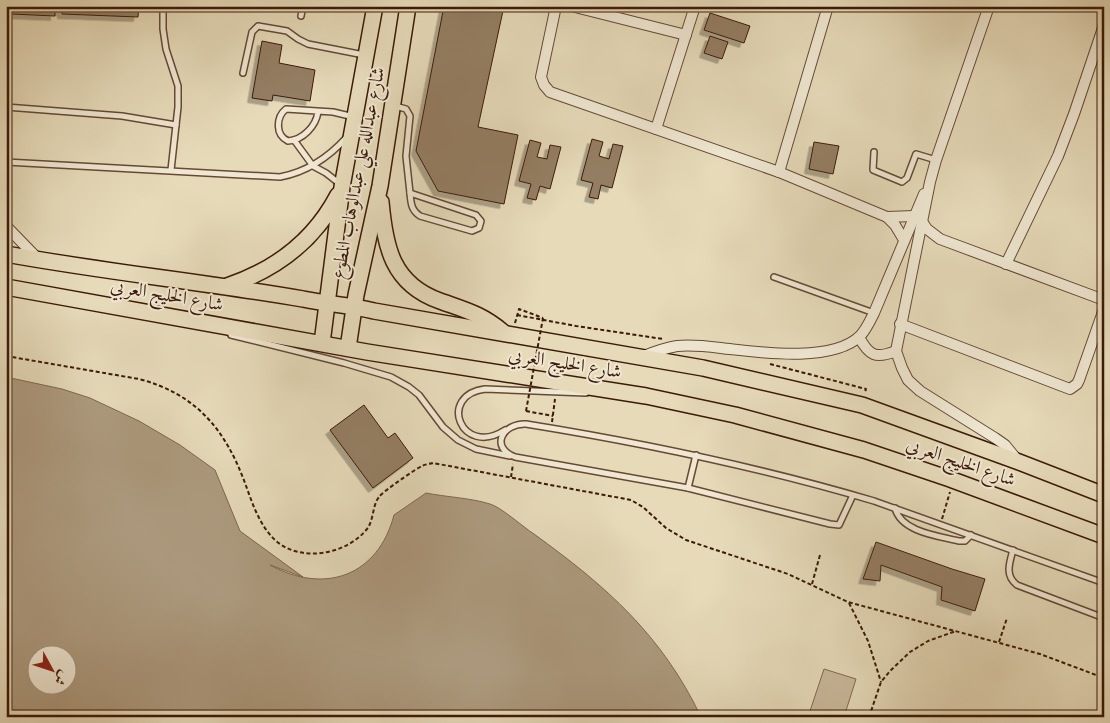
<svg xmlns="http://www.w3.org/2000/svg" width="1110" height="723" viewBox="0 0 1110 723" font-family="'IM FELL French Canon',Amiri,serif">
  <defs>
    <filter id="shadow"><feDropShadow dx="-4.5" dy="4.5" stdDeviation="0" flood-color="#0004"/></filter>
  </defs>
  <rect width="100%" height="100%" fill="#e6dab9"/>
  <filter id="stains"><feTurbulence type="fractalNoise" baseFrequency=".004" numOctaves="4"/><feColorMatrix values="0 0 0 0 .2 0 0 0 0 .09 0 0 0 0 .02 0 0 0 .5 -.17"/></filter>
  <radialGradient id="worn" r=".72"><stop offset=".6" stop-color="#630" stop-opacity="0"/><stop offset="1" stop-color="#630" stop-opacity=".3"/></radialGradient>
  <polygon fill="#c9b99b" stroke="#826a52" points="824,669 856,679 844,717 808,717"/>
  <path fill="#ac997d" stroke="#7f664e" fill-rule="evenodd" d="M6,377l56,12 28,9 49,23 41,24 35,25 25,61 63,46 -33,-12c55,30 108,11 124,-50l32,-22c20,4 45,5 64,11 11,3 33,23 44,30 72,52 128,101 167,183h-695zM38,656h30v30h-30z"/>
  <g fill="#947e64" stroke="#3c1a08" filter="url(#shadow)">
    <polygon points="6,6 62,6 62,11 55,11 55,16 11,14 11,12 6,11"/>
    <polygon points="62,6 139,6 138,17 62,14"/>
    <polygon points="444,6 504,6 478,127 518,135 504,204 438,191 416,151"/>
    <polygon points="710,13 750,26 744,43 704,30"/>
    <polygon points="710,36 728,42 722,59 704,53"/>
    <polygon points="262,41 282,45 279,63 315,70 310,101 273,95 272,101 252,98"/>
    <polygon points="592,139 603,142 599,156 609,159 613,144 623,146 612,188 601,185 598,199 589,197 593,183 581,180"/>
    <polygon points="530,140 541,143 537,157 547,159 550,145 561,147 550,189 540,186 536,200 527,198 531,184 519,181"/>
    <polygon points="814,142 839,146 833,174 809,169"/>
    <polygon points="364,405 388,438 395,433 413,458 373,488 330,430"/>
    <polygon points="876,542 952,569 985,579 975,611 941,600 942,587 881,565 880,581 863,579"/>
  </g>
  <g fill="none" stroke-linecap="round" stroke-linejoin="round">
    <g stroke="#664a34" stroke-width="8">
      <g id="service">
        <polyline points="163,6 163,29 166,49 178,86 178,107 171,170"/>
        <polyline points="301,16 303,6"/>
        <polyline points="243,73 252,32 258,26 287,31 298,39 308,44 364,55"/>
        <polyline points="395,106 406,109 410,116 406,156 410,193"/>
        <polyline points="6,107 122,116 176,125"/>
        <path d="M318,112c-2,14 -15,28 -30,29 -13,-6 -12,-24 -2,-32l47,3 21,5"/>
        <polyline points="294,140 313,166 326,173 340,184"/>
        <polyline points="874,152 873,170 902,182 907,178 916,154 936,160"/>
        <path d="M6,162l274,15c27,-5 49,-20 67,-40"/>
        <path d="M410,193l66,22 5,6 -2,7 -7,3 -52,-15c-9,-6 -9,-13 -10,-23z"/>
        <polyline points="774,277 874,313"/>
        <polyline points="231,335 344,363 391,377 409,387 419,395 443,427 458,440 476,449 510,456"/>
        <path d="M505,430c-44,28 -68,-35 -20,-41l101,4"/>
        <polyline points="688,488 696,455"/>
        <path d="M853,495l-14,30 -9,-1 -142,-36 -173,-31c-26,-10 -12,-34 11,-33 118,19 233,43 348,77l230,82"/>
        <path d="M895,508c6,24 43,28 64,33h6l6,-6"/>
        <path d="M1013,550c-4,14 -8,26 4,35l87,33"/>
      </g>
    </g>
    <g stroke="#664a34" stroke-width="12">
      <g id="minor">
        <polyline points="556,6 541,77 544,85 550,92 779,172 887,217 914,216"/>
        <polyline points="571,6 686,35"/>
        <polyline points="989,6 936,160 930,182 896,351 902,368 908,380 920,391 995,438 1005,445 1018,461"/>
        <polyline points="656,129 695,6"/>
        <polyline points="779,172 828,6"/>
        <polyline points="887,217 895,225 904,240"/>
        <polyline points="923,223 927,229 940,239 1104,300"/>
        <polyline points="6,226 38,259"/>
        <polyline points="1006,264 1058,156 1074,114 1104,25"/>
        <polyline points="900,324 1070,389 1077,384 1079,380 1104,309"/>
        <path d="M859,337c10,19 17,22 37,14"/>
        <path d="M644,356c10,-4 21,-8 33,-10 17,-2 35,1 53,3 34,4 103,13 130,-13 6,-6 10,-15 14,-23l50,-119"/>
      </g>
    </g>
    <g stroke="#3c1a08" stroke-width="18">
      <g id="primary">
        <path d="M381,202c4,45 11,82 59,99 25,9 42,13 63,31"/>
        <path d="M6,254c99,18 198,28 297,45 24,5 47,6 71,12l329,57 159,37 157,57 85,33"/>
        <path d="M227,286c48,-16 87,-45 111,-91"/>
        <polyline points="6,287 367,352 646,396 735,415 864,450 950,479 1104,536"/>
        <polyline points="322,343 342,187 375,6"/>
        <polyline points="348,348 356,295 380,186 408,6"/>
      </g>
    </g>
    <g stroke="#3c1a08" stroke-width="2" stroke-dasharray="4 2.5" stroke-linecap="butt">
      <polyline points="517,315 576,326 663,339"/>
      <polyline points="515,323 519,309 543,318"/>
      <path d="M6,356l133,23c57,15 86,50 106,104 7,19 14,42 30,57 25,23 71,15 92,-11 7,-9 5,-23 12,-32 3,-5 38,-29 43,-31 4,-2 8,-2 11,-3l198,37 12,7 23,21 20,12 102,34 60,28 192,52 56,21 8,1"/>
      <polyline points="770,364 866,389 865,392"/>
      <polyline points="526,411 553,416"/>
      <polyline points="552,422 555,399"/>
      <polyline points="511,477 513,464"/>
      <polyline points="942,519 950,492"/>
      <polyline points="812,584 820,555"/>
      <polyline points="849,603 868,641 881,682"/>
      <polyline points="999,642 1007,618"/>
      <polyline points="869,717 881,682 890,671 910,652 928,641 956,631"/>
    </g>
    <use href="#service" stroke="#efe7d2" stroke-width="5"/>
    <use href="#minor" stroke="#efe7d2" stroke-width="10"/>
    <use href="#primary" stroke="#e6dab9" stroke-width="15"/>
    <polyline stroke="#3c1a08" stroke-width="2" stroke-dasharray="4 2.5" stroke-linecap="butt" points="526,411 543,318"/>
  </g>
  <g text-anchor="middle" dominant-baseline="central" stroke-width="4" stroke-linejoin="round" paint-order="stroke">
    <g font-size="19" fill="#3c1a08" stroke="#efe7d2">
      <text transform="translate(358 173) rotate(-79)">شارع عبدالله علي عبدالوهاب المطوع</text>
      <text transform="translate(167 295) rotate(10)">شارع الخليج العربي</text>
      <text transform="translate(565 363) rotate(9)">شارع الخليج العربي</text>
      <text transform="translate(961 462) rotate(19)">شارع الخليج العربي</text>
    </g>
  </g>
  <rect width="1110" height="723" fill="none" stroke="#e6dab9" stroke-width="25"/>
  <rect x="8" y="8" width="1095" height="708" fill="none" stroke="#3c1a08" stroke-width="2.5"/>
  <rect x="12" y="12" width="1085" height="698" fill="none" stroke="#3c1a08"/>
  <g transform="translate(52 670) rotate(130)"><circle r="24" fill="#efe7d2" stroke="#a79581"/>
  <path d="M0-4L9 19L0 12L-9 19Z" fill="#8f2418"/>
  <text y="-8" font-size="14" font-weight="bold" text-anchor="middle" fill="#3c1a08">ش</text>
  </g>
  <rect width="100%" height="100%" filter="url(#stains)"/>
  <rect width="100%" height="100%" fill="url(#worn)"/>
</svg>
